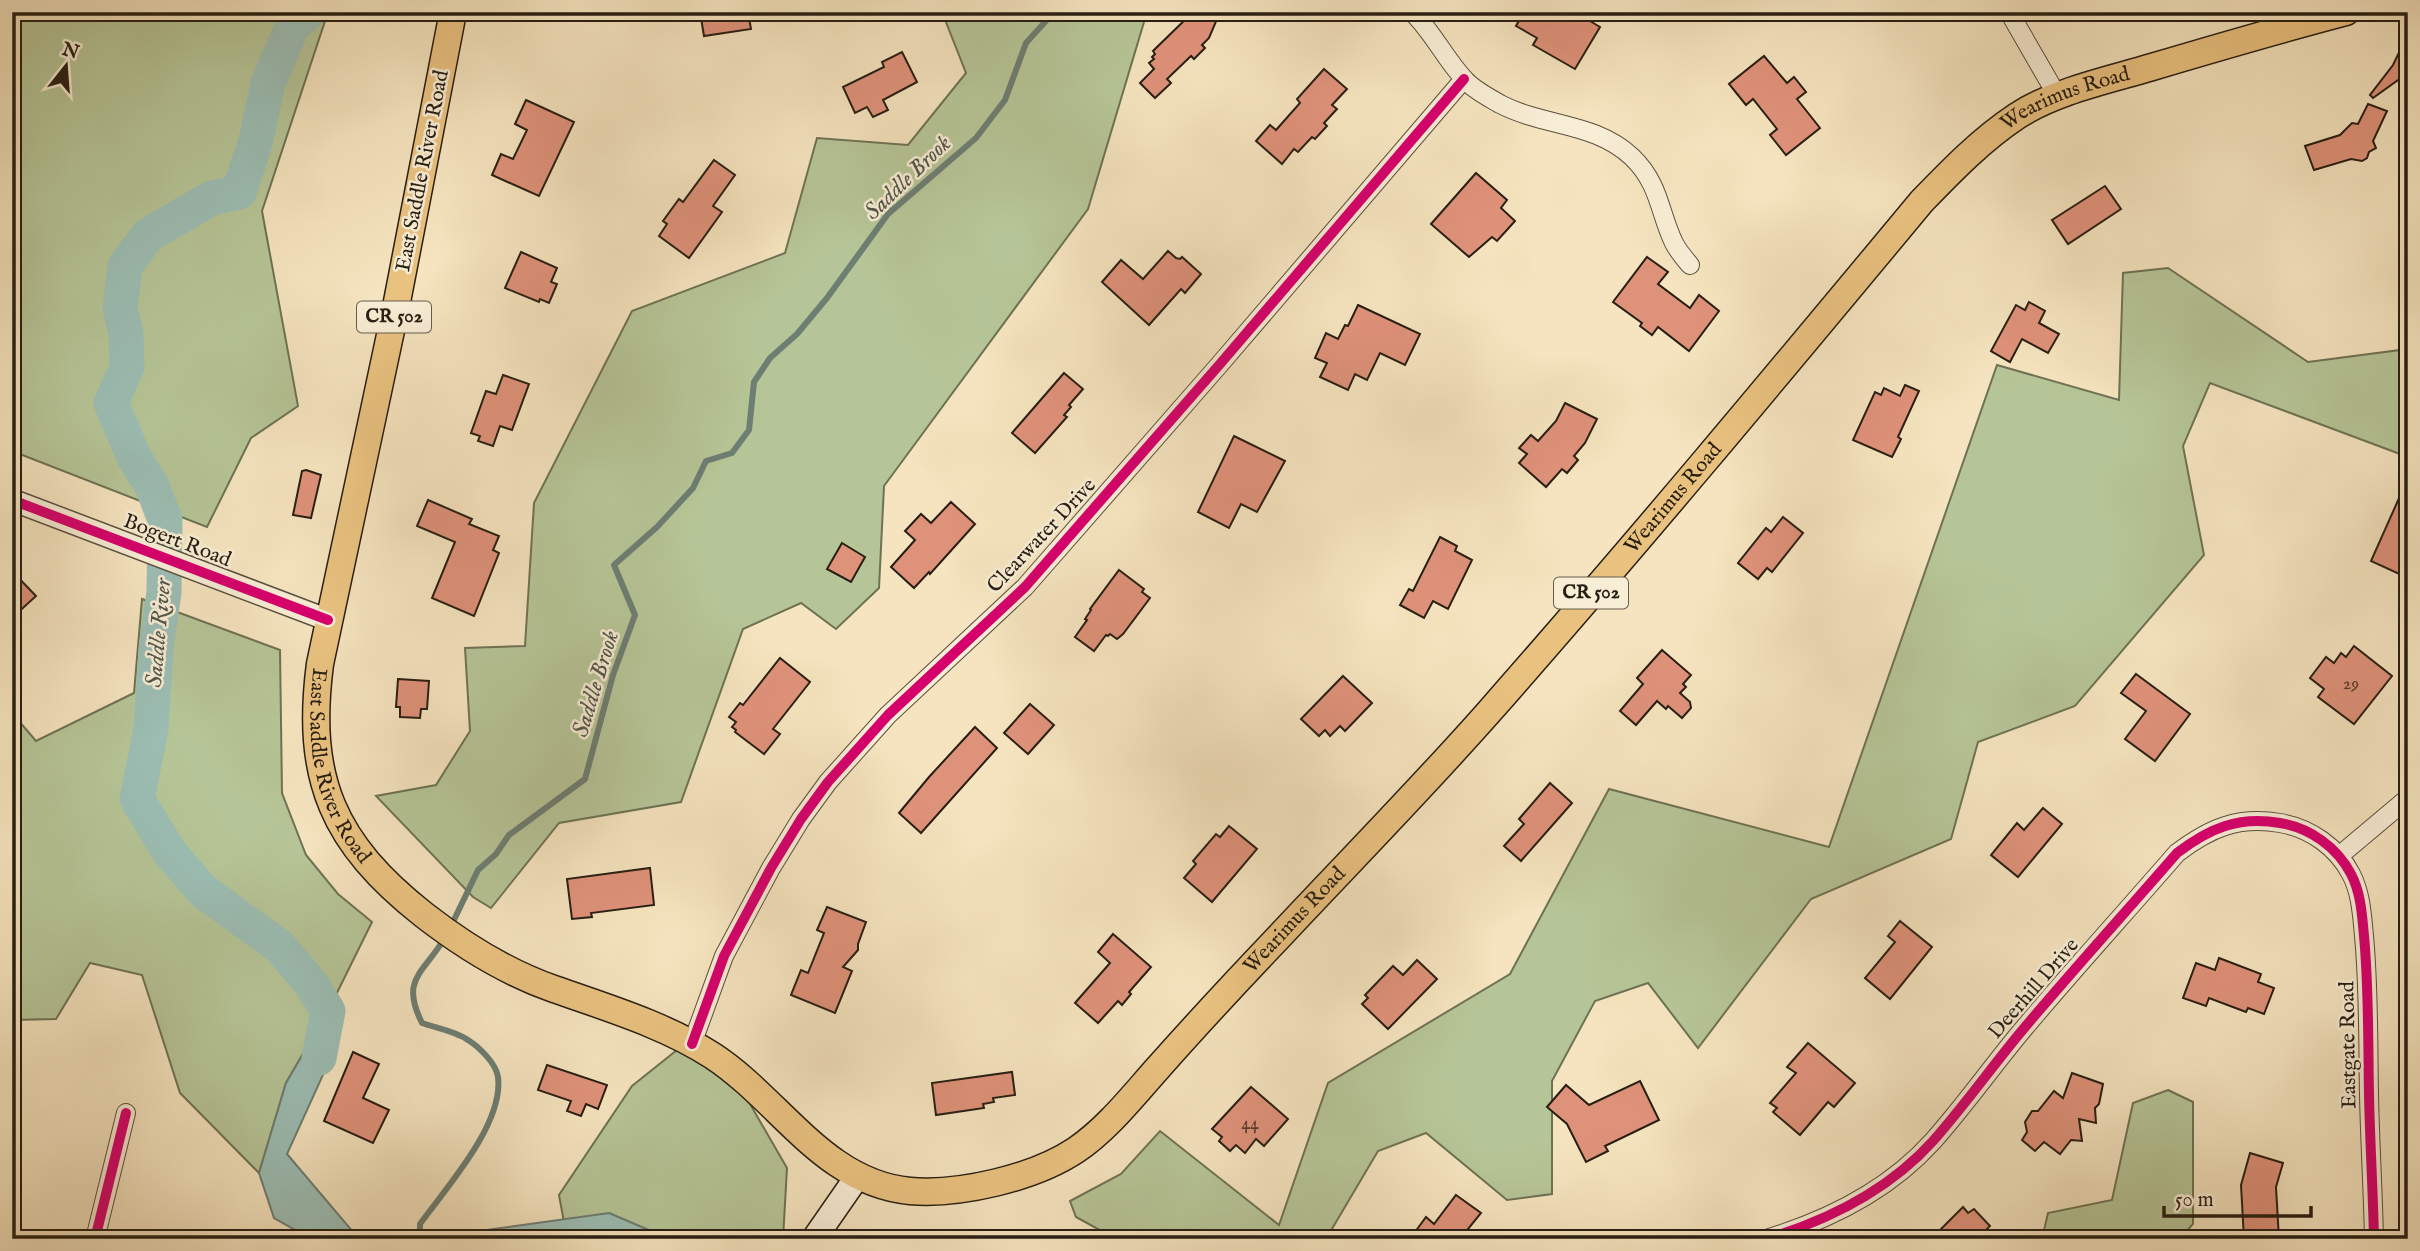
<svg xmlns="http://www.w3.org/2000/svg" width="2420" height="1251" viewBox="0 0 2420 1251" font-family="'IM FELL English',serif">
  <rect width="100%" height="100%" fill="#f5e4bf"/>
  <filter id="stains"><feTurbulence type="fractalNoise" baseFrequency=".00286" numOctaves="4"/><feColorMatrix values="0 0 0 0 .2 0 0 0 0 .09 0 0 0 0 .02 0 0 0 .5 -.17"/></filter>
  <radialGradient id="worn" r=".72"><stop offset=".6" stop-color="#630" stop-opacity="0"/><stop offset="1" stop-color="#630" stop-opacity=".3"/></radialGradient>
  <g fill="#b6c597" stroke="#6e7254" stroke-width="2">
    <polygon points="12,12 328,12 262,211 298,406 251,438 207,527 12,451"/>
    <polygon points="942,12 1147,12 1088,209 884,486 879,588 836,629 801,603 743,629 681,802 559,823 491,908 473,897 376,796 436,785 470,731 465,648 525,646 534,503 632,311 785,253 817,138 908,145 966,73"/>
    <polygon points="2168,268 2308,362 2408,349 2408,457 2210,383 2183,446 2204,555 2075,706 1978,742 1951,839 1811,899 1698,1048 1648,983 1595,1001 1552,1081 1552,1194 1507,1200 1426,1133 1378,1151 1326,1239 1116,1239 1076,1217 1070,1201 1121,1174 1160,1131 1279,1225 1328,1083 1510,974 1609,789 1829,847 1997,365 2119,400 2123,273"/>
    <polygon points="142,599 280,650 282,793 306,855 338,894 372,922 328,1011 286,1083 259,1173 180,1093 142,975 90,963 56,1019 12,1020 12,713 36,741 134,693"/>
    <polygon points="682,1046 746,1097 787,1168 783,1239 567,1239 559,1195 632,1086"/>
    <polygon points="2168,1090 2193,1102 2193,1224 2180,1239 2042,1239 2048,1213 2112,1200 2133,1103"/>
  </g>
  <g fill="#9cbeb4" stroke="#6d7e73" stroke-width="2">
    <polygon points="328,1011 337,1044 287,1154 359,1239 311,1239 274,1218 259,1173 286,1083"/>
    <polygon points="609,1213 670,1239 421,1239"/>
  </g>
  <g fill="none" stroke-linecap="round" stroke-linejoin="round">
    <g stroke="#6d7e73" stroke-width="6">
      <polyline points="451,926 478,870 496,854 509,835 585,779 613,675 635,615 614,565 657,527 693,488 706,461 732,453 749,430 754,382 770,358 797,334 827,298 888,214 976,138 1005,100 1026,43 1054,12"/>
      <path d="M420,1239v-15c26,-36 84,-100 78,-147 -2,-14 -19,-30 -30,-37 -12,-9 -32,-12 -46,-17 -22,-44 1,-49 22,-84"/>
    </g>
    <polyline stroke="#9cbeb4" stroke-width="35" points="309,12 292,27 268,83 256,140 239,192 212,198 148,235 125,266 120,309 126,334 127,367 111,403 134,457 152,486 165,520 164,592 156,648 151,729 137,799 170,853 203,891 280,947 312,985 328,1011 319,1058"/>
  </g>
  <g fill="#df927a" stroke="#271e12" stroke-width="2">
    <polygon points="700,12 748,12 751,29 704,36"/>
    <polygon points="1193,12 1220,12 1209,38 1202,45 1205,48 1194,59 1191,56 1167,79 1171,83 1155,98 1140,83 1154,69 1149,63 1154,59 1152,57 1155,54 1153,51"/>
    <polygon points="1524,12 1575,12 1600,27 1575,69 1533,45 1537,38 1516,26"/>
    <polygon points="2408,34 2408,81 2401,78 2373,98 2370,95 2393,65"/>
    <polygon points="902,52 917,82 883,100 888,110 873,117 867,107 855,113 843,87 884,67 882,62"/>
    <polygon points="1764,56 1787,83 1794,77 1806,92 1797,99 1820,128 1786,155 1770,135 1777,129 1753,99 1746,105 1729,84"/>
    <polygon points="1324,69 1347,89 1332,105 1337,109 1324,123 1327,126 1315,139 1312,137 1298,152 1294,149 1282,164 1256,141 1270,125 1276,130 1300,103 1297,99"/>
    <polygon points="526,100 574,122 539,196 492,175 501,154 513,159 527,130 515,124"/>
    <polygon points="2368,104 2387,111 2373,141 2376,148 2369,152 2367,158 2362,161 2351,159 2314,170 2305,146 2340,135 2352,123 2358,124"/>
    <polygon points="714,160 735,175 713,206 722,212 689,258 659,236 667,224 663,221 679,199 683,202"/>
    <polygon points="1476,173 1507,200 1501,208 1515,221 1497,241 1492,237 1469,257 1431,224"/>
    <polygon points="2105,186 2121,209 2068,244 2052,220"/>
    <polygon points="1168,251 1176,258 1180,259 1182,257 1201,274 1185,293 1181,289 1149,325 1102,282 1121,260 1143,279"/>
    <polygon points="521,252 557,268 551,282 557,284 549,303 540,299 539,302 505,288"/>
    <polygon points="1647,257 1668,272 1658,284 1690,308 1699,295 1719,311 1689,351 1658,327 1652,335 1640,326 1642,323 1613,302"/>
    <polygon points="2029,302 2045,311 2039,323 2059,334 2048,353 2022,339 2010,362 1991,351 2016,305 2025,310"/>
    <polygon points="1358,305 1420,334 1405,365 1380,353 1367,380 1355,374 1348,390 1320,377 1327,363 1315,358 1326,333 1338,339 1345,325 1348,326"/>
    <polygon points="1064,373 1083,389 1069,405 1071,407 1064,415 1067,417 1035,453 1012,433"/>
    <polygon points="503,375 529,384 512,430 500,426 493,446 478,441 480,436 471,433 486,391 496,394"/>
    <polygon points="1905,385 1919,391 1898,437 1901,439 1892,457 1853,440 1875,392 1881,395 1884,388 1900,396"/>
    <polygon points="1565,403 1597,419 1585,443 1574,456 1578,460 1567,473 1562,469 1546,487 1519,463 1527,454 1519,448 1531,435 1538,441 1556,421"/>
    <polygon points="1234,436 1285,461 1257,512 1241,504 1229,528 1198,512"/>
    <polygon points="306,470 321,475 311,518 293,515 302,471"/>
    <polygon points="2408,478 2408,578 2371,561"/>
    <polygon points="428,500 472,519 469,524 499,536 493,550 499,553 474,616 432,598 455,542 417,526"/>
    <polygon points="951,502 975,524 930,574 929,572 914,588 891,567 915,540 905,531 921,514 931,523"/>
    <polygon points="1783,517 1803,533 1772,572 1767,568 1758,579 1738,563 1766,528 1771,532"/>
    <polygon points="1440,537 1457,546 1455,551 1472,560 1448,609 1433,601 1424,618 1400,605 1409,589 1413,591"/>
    <polygon points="842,543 865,557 851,582 827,569"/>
    <polygon points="1119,570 1144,589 1142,592 1150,598 1123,634 1117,639 1110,634 1108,636 1106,635 1094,651 1075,637 1087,620 1085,619 1091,610 1090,609"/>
    <polygon points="12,571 36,596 12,618"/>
    <polygon points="2354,646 2392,676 2354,724 2318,697 2324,689 2310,678 2326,657 2334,663 2341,653 2346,657"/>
    <polygon points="1662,650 1691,675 1683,684 1686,687 1680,693 1690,702 1691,708 1682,718 1668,706 1666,709 1657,701 1636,725 1620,711 1643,684 1637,678"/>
    <polygon points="780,658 810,682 773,729 780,734 764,754 735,732 736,730 732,727 736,722 729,717 740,703 743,705"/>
    <polygon points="2136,674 2190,714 2155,761 2125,739 2146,711 2121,693"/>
    <polygon points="1343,676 1372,703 1345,731 1340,726 1330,736 1325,730 1319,736 1301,719"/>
    <polygon points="398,679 429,681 427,709 421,709 420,718 400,717 400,707 396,707"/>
    <polygon points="1030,704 1054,725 1028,754 1004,733"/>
    <polygon points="975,727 997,748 921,833 899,813 929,777"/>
    <polygon points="1550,783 1572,803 1521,861 1504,846 1524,824 1519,819"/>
    <polygon points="2043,808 2062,824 2018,877 1991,855 2017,823 2024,830"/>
    <polygon points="1229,826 1257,849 1212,902 1184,878 1196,864 1193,861 1216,834 1220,837"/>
    <polygon points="650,868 654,905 591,913 592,917 572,919 567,879"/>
    <polygon points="827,907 866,922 858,944 858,950 843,967 852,971 835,1013 791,995 801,970 808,973 824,933 817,930"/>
    <polygon points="1900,921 1932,947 1890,999 1865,978 1895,942 1888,936"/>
    <polygon points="1113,934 1151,967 1129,992 1131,994 1122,1005 1118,1001 1098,1023 1075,1003 1110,963 1098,952"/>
    <polygon points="2219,958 2261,974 2258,982 2274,988 2264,1014 2248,1008 2246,1012 2209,998 2206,1006 2183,998 2196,963 2215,970"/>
    <polygon points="1417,960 1437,979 1388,1029 1362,1004 1368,998 1365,995 1393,966 1403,975"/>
    <polygon points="1808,1043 1855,1083 1834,1107 1828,1102 1800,1135 1773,1112 1777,1108 1770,1103 1796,1073 1787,1067"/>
    <polygon points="353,1052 379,1064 363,1098 389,1110 373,1143 324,1121"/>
    <polygon points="547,1065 607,1085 598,1109 586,1104 581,1116 567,1111 571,1101 538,1090"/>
    <polygon points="1012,1072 1015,1095 993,1098 994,1102 983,1104 984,1108 936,1115 932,1083"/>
    <polygon points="2072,1073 2103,1084 2099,1104 2095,1108 2096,1123 2079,1119 2082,1141 2071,1140 2060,1154 2044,1142 2035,1151 2022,1140 2027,1132 2025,1122 2032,1111 2038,1111 2054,1091 2063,1098"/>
    <polygon points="1640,1081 1659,1120 1605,1146 1608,1151 1586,1162 1567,1124 1547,1107 1566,1085 1589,1105"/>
    <polygon points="1251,1087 1288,1119 1264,1146 1256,1139 1245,1153 1236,1145 1230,1151 1219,1141 1222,1137 1212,1129"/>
    <polygon points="2250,1153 2283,1163 2276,1187 2279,1239 2244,1239 2241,1185"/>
    <polygon points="1456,1195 1481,1213 1460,1239 1423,1239 1415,1232 1426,1217 1434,1224"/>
    <polygon points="1963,1207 1968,1213 1974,1209 1990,1226 1977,1239 1931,1239"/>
  </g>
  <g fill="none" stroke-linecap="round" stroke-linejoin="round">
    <g stroke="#5a503d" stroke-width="20">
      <g id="minor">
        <path d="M1412,12c21,20 33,47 53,68 9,10 23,17 35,24 44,23 95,18 132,53 28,27 27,55 42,86 4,8 10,15 16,22"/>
        <polyline points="2009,12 2058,97"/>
        <polyline points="2339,856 2408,798"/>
        <polyline points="692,1044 724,956 771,868 801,819 828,782 888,715 1025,587 1220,364 1464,79"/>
        <polyline points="95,1239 126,1113"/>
        <path d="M1766,1239c63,-19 122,-48 167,-98 31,-35 58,-73 87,-108 51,-61 105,-120 157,-180 33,-25 61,-37 103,-30 30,5 57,24 71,51 10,19 11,41 13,62 5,53 4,106 5,159 1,48 4,96 5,144"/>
      </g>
    </g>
    <g stroke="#5a503d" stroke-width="24">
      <polyline id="tertiary" points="12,500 328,620"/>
    </g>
    <g stroke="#271e12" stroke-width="27">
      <polyline id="secondary" points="814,1239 857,1177"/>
    </g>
    <g stroke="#271e12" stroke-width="29">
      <g id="primary">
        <path id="s1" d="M453,12l-57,295 -76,357c-15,115 13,179 104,251 40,31 81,57 130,74 54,19 111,36 159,67 67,44 111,127 197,135 50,4 124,-13 166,-41 31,-21 56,-53 81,-81 39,-44 78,-86 118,-128 71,-76 144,-150 213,-228 148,-168 291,-340 434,-512 30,-31 59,-61 95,-85 38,-25 92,-36 135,-49 64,-19 129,-38 194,-55"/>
      </g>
    </g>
    <use href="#minor" stroke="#f8edd5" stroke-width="18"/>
    <use href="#tertiary" stroke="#f8edd5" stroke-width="21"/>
    <use href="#secondary" stroke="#f8edd5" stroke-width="24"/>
    <use href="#primary" stroke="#eac280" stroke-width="26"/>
    <g stroke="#f8edd5" stroke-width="15">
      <g id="cycleway">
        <polyline points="12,500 328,620"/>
        <polyline points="692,1044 724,956 771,868 801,819 828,782 888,715 1025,587 1220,364 1464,79"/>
        <polyline points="95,1239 126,1113"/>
        <path d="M1766,1239c63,-19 122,-48 167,-98 31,-35 58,-73 87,-108 51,-61 105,-120 157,-180 33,-25 61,-37 103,-30 30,5 57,24 71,51 10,19 11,41 13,62 5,53 4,106 5,159 1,48 4,96 5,144"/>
      </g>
    </g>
    <use href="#cycleway" stroke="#d6006c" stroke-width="10"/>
  </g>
  <g text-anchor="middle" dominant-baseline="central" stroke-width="5" stroke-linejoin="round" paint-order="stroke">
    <g font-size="18" fill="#553b2c">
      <text x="2351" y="684">29</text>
      <text x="1250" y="1124">44</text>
    </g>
    <g fill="#f8edd5" stroke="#665c4c" stroke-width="2">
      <rect x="357" y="301.5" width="74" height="31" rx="5"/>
      <rect x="1554" y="577.5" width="74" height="31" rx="5"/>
    </g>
    <g font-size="19" font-weight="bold" fill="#271e12">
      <text x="394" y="317">CR 502</text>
      <text x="1591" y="593">CR 502</text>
    </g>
    <g font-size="21" fill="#271e12" stroke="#f8edd5">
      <text stroke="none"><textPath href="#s1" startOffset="3145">Wearimus Road</textPath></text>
      <text transform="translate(423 171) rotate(-79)">East Saddle River Road</text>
      <text stroke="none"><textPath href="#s1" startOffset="2578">Wearimus Road</textPath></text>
      <text transform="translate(1042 536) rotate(-47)">Clearwater Drive</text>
      <text transform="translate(177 541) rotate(21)">Bogert Road</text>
      <text stroke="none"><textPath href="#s1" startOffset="772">East Saddle River Road</textPath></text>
      <text stroke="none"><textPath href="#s1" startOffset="2011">Wearimus Road</textPath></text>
      <text transform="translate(2034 989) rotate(-49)">Deerhill Drive</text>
      <text transform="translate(2349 1045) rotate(-91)">Eastgate Road</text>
    </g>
    <g font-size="23" font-style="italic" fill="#50564b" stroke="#f8edd5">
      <text transform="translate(908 178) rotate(-44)">Saddle Brook</text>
      <text transform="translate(159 633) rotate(-85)">Saddle River</text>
      <text transform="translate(596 684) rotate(-73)">Saddle Brook</text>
    </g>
  </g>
  <rect width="2420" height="1251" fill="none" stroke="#f5e4bf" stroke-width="42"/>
  <rect x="14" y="14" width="2392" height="1223" fill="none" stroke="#271e12" stroke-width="3.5"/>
  <rect x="21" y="21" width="2378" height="1209" fill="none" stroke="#271e12" stroke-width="2"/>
  <g transform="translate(66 66) rotate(17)" stroke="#f8edd5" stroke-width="5" paint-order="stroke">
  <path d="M0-5L12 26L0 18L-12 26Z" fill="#271e12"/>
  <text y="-10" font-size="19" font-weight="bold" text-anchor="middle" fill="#271e12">N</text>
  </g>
  <path d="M2164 1206v10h147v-10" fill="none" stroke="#271e12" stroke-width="3.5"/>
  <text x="2175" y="1206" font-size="21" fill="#271e12" stroke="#f8edd5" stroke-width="5" paint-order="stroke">50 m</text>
  <rect width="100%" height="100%" filter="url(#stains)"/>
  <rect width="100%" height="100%" fill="url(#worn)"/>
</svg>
